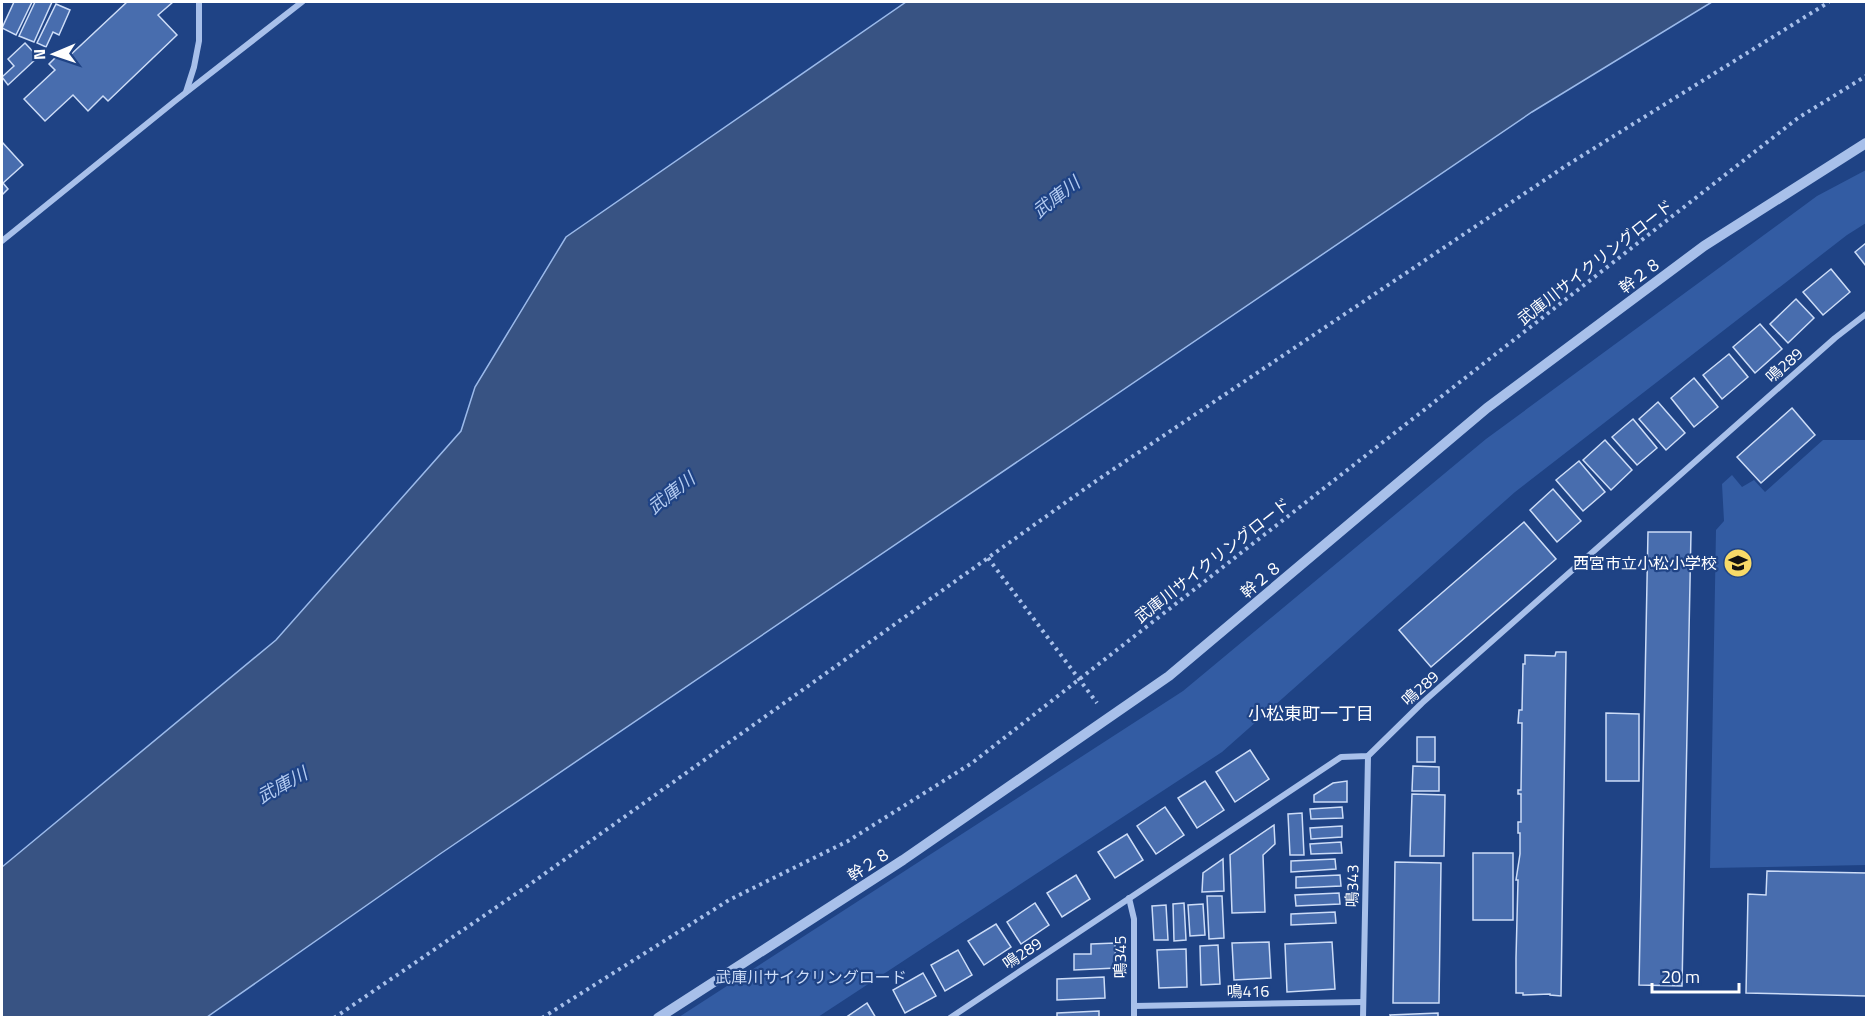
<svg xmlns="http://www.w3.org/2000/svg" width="1868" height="1019" viewBox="0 0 1868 1019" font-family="'Titillium Web','Noto Sans JP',sans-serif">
  <rect width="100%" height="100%" fill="#1f4385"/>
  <g fill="#335ca3">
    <polygon points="1866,170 1866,223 1847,235 1515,492 1222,752 818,1017 679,1017 1183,691 1486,439 1817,196"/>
    <polygon points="1823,440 1866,440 1866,865 1710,868 1716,530 1724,521 1722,484 1732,475 1742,487 1754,480 1765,492"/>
  </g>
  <polygon fill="#385383" stroke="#9bbaeb" stroke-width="1.5" points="906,2 1712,2 1532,112 440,854 207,1017 2,1017 2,867 276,640 461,431 475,387 566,237"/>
  <g fill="#486dae" stroke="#ccdcf7" stroke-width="1.5">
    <polygon points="14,2 32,2 16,35 2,28"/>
    <polygon points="35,2 52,2 34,42 19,36"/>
    <polygon points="127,2 173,2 158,15 177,35 108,101 103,96 88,111 73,95 45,121 24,99 55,70 49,64 59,54 65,60"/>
    <polygon points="56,4 70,10 59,35 53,32 46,47 37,43"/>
    <polygon points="25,43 38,57 8,85 2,77 14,66 8,59"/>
    <polygon points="2,142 23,165 3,183 8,189 2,195"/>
    <polygon points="1866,243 1866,266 1855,252"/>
    <polygon points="1831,269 1850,292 1823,315 1803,292"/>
    <polygon points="1796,299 1814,318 1788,343 1770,324"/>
    <polygon points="1760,324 1782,349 1755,373 1733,347"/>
    <polygon points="1729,354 1748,377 1722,399 1703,375"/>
    <polygon points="1694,378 1718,407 1694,427 1671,398"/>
    <polygon points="1658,402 1685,433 1666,450 1639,419"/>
    <polygon points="1792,408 1815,435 1761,483 1737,457"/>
    <polygon points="1633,419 1657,448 1637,465 1612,437"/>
    <polygon points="1605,440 1632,470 1611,490 1583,460"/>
    <polygon points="1579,461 1605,492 1583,511 1556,480"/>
    <polygon points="1553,489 1581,521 1557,542 1530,510"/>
    <polygon points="1524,522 1556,559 1431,667 1399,630"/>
    <polygon points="1648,532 1691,532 1682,986 1639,985"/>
    <polygon points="1556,652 1566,652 1561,996 1550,995 1550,994 1523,995 1523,993 1516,993 1516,958 1518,880 1516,880 1520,854 1520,833 1518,833 1518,822 1521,822 1521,794 1518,794 1518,790 1521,790 1522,723 1518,723 1519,710 1522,710 1523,664 1525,664 1525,655 1555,656"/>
    <polygon points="1606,713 1639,714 1639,781 1606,781"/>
    <rect x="1417" y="737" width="18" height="25"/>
    <polygon points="1250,750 1269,779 1235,802 1216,772"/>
    <polygon points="1413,766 1439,767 1439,791 1412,791"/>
    <polygon points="1205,781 1224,810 1197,828 1178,798"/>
    <polygon points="1347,781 1347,802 1314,802 1314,795 1333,783"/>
    <polygon points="1412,794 1445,795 1444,856 1410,856"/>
    <polygon points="1165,807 1184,835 1156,854 1137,826"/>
    <polygon points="1342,807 1343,818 1311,819 1310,809"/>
    <polygon points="1302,813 1304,855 1290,855 1288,814"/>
    <polygon points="1274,825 1275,844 1263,855 1265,912 1232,913 1230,855"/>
    <polygon points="1342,826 1342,837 1311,839 1310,828"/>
    <polygon points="1127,834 1143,860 1115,878 1098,852"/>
    <polygon points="1341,842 1342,853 1311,854 1310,844"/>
    <rect x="1473" y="853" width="40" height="67"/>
    <polygon points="1223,859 1224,891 1202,892 1203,873"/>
    <polygon points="1335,859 1336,869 1291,872 1291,861"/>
    <polygon points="1395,862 1441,863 1439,1003 1393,1003"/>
    <polygon points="1767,871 1866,873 1866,996 1746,993 1748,894 1766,895"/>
    <polygon points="1076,875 1090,899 1062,917 1047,893"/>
    <polygon points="1340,875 1341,886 1296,888 1296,877"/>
    <polygon points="1339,893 1340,904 1296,906 1295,895"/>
    <polygon points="1207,896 1222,896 1224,938 1209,939"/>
    <polygon points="1035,903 1049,925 1021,944 1007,922"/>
    <polygon points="1184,903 1186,940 1174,941 1173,904"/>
    <polygon points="1203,904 1205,935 1190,936 1188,905"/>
    <polygon points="1166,905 1168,940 1154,940 1152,906"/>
    <polygon points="1335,912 1336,923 1291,925 1291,914"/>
    <polygon points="996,924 1011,947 984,965 968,941"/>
    <polygon points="1269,942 1271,978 1234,980 1232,943"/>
    <polygon points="1332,942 1335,989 1287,992 1285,944"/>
    <polygon points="1115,943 1116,968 1074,970 1074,954 1091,954 1091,944"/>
    <polygon points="1218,945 1220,984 1201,985 1200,946"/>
    <polygon points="1186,949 1187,987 1159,988 1157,950"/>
    <polygon points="958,950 972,975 945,991 931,965"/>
    <polygon points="923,973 936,996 905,1013 893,990"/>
    <polygon points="1104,977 1105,998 1057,1000 1057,979"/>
    <polygon points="867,1003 876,1018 845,1018"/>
    <polygon points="1099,1011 1099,1018 1057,1018 1057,1013"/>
    <polygon points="1438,1013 1438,1018 1391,1018 1390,1015"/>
  </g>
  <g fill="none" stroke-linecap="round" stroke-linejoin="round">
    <g stroke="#a8c0ea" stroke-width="4" stroke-dasharray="3 4.5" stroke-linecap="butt">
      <polyline points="988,558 1097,703"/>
      <polyline points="334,1018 526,887 1093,483 1564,167 1829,2"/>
      <polyline points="542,1018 729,900 848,841 972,763 1798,118 1866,76"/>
    </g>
    <g stroke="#a8c0ea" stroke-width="6">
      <polyline points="186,92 194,67 199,41 199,2"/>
      <polyline points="2,241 175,101 302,2"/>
      <polyline points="1129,898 1134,919 1134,1018"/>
      <polyline points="1134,1006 1363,1002"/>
      <polyline points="950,1018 1341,757 1368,756 1422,703 1835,338 1866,314"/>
      <polyline points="1363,1018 1368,756"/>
    </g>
    <polyline stroke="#a8c0ea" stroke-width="10" points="658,1018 903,860 1169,676 1487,408 1704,246 1866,143"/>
  </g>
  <defs>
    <g id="school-disc" transform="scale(1.5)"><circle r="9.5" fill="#f8da68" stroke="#1f4385"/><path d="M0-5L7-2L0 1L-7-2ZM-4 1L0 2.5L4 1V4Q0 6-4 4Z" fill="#111"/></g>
  </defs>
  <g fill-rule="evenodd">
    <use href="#school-disc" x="1738" y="563"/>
  </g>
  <g text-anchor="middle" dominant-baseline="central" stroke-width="4.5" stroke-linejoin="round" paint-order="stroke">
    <g font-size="16" fill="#fff" stroke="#1f4385">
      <text transform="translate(1595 262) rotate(-38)">武庫川サイクリングロード</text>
      <text transform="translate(1640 275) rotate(-37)">幹２８</text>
      <text transform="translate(1784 365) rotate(-42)">鳴289</text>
      <text transform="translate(1212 560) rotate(-38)">武庫川サイクリングロード</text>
      <text transform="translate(1261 579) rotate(-40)">幹２８</text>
      <text transform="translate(1420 688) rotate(-42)">鳴289</text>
      <text transform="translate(869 864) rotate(-33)">幹２８</text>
      <text transform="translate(1352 886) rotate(-89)">鳴343</text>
      <text transform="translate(1022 953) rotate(-34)">鳴289</text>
      <text transform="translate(1120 957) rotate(-90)">鳴345</text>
      <text transform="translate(1248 991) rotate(-1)">鳴416</text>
    </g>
    <g font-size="16" fill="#fff" stroke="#1f4385" text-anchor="end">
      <text x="1717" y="563">西宮市立小松小学校</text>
    </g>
    <g font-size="16" fill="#ccdcf7" stroke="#1f4385">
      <text x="811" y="977">武庫川サイクリングロード</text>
    </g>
    <g font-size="18" font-style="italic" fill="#b3cbf1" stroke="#1f4385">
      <text transform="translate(1056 197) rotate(-38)">武庫川</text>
      <text transform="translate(671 493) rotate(-38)">武庫川</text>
      <text transform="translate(282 785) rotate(-29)">武庫川</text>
    </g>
    <g font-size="18" fill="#fff" stroke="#1f4385">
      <text x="1311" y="713">小松東町一丁目</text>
    </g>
  </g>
  <rect width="1868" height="1019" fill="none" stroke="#ffffff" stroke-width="6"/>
  <g transform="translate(54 54) rotate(268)" stroke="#1f4385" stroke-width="4.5" paint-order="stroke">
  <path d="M0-4.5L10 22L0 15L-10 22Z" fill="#ffffff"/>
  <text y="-9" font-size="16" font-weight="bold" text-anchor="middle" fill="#ffffff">N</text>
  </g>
  <path d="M1652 983v9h87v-9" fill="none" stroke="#ffffff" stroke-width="3"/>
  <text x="1661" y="983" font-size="18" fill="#ffffff" stroke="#1f4385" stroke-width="4.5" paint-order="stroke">20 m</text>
</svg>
